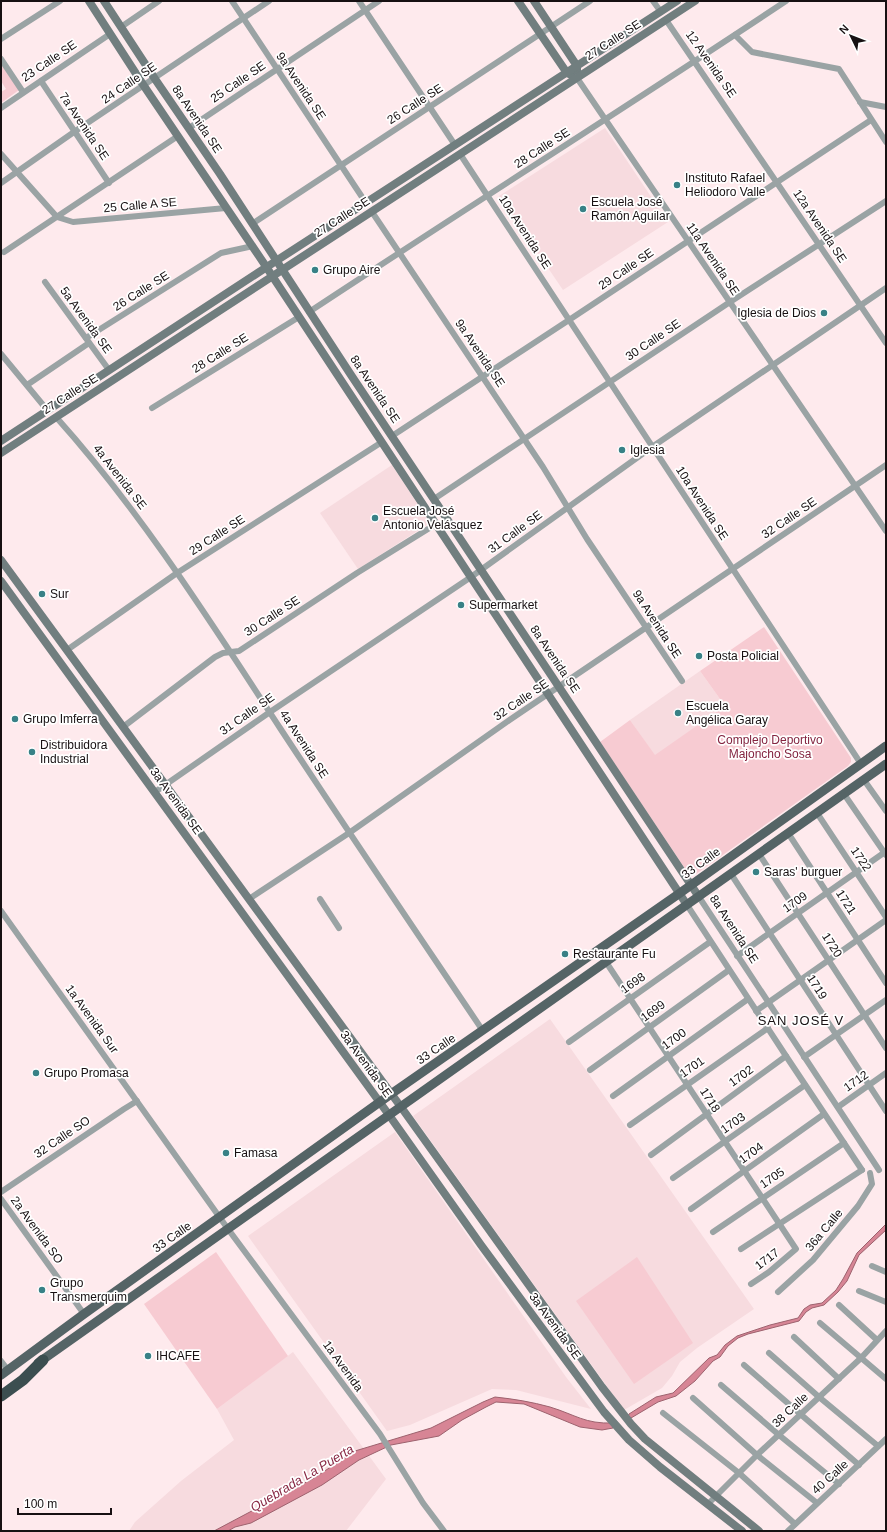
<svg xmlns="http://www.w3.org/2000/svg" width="887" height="1532" viewBox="0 0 887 1532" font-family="Arial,sans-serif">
  <rect width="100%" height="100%" fill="#feeaed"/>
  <g fill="#f7dbdf">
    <polygon points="605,128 668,222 563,290 499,196"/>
    <polygon points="392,465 430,523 358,569 320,513"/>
    <polygon points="700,671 725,706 655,756 630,720"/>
    <polygon points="550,1019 754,1309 697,1348 680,1362 672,1376 662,1388 624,1410 413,1116"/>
    <polygon points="395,1132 566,1377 591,1409 516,1390 492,1389 410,1425 387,1431 248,1236"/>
    <polygon points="293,1352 386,1479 346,1531 129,1531 135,1522 181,1481 234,1440 217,1409"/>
  </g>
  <g fill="#f7cbd2">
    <polygon points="1,64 19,90 1,103 1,92 6,89 1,81"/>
    <polygon points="764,627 851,758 851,762 848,766 696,874 688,873 600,742 630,720 655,755 725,706 700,671"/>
    <polygon points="216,1252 288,1356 217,1409 144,1304"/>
    <polygon points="637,1257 693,1343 634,1384 576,1301"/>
  </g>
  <g fill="#d78595" stroke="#9d626e">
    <polygon points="886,1224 886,1230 859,1255 847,1281 838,1292 824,1305 812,1308 806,1312 799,1321 748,1334 738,1338 728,1346 720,1357 713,1361 695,1381 676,1396 658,1402 631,1418 628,1417 629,1414 656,1397 673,1393 709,1358 717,1355 725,1345 737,1336 770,1325 798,1318 804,1309 810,1305 822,1303 836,1290 843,1279 857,1253"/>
    <path d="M495,1397c19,2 37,5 55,10 26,8 35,17 63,16v5l-11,2 -22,-3 -56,-23 -28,-2 -10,5 -24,13 -23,16 -48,9 -32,15 -37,25 -71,38 -16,4 -7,4h-14l100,-53 41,-27 76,-23 52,-26z"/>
  </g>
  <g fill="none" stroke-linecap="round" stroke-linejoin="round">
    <g stroke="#9aa3a4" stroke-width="6">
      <polyline points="232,1 366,203"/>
      <polyline points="359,1 455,145"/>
      <polyline points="653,1 661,12"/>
      <polyline points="666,20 886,343"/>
      <polyline points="121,27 159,1"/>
      <polyline points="735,35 752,52 839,69 886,142"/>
      <polyline points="1,39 60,1"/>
      <polyline points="1,59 23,92"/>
      <polyline points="577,78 886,531"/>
      <polyline points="41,81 109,183"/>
      <polyline points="860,102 886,107"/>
      <polyline points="1,108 110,34"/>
      <polyline points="189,128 379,1"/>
      <polyline points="1,154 57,217 73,222 226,208"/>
      <polyline points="460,154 861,764"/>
      <polyline points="1,183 74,132 269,1"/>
      <polyline points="372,212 543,467 587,539 682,681"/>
      <polyline points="252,224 590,1"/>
      <polyline points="4,252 178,136"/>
      <polyline points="45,282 109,370"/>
      <path d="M309,312c159,-105 319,-206 477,-311"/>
      <polyline points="86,338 221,253 253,246"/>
      <polyline points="1,354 48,411"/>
      <polyline points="27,385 89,343"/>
      <polyline points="152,408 299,317"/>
      <path d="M56,417c86,96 154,204 224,311 67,102 135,202 203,303"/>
      <polyline points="392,436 569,320 871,120"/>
      <polyline points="434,499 730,302 886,201"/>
      <polyline points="67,650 177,573 382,442"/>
      <polyline points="123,727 215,657 223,653 239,651 357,573 436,524"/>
      <polyline points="864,780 886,811"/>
      <polyline points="155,792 270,712 471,577 652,447 886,288"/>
      <polyline points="844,794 886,855"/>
      <polyline points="817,813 886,917"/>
      <polyline points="788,833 886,983"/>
      <polyline points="759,854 886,1048"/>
      <polyline points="731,874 886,1111"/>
      <polyline points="699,897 879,1170"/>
      <polyline points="249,899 349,833 511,719 886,465"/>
      <polyline points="320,899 339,928"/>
      <polyline points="687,905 786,1056 862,1170"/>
      <polyline points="1,911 228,1229 380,1434 423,1503 444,1531"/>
      <polyline points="737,956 885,852"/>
      <polyline points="606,962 796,1249 769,1272 751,1284"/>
      <polyline points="756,1011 886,920"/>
      <polyline points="569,1042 710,942"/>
      <polyline points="804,1057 886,1000"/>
      <polyline points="590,1070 729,970"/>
      <polyline points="613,1096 748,999"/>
      <polyline points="838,1107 886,1073"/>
      <polyline points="630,1125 768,1028"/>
      <polyline points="651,1155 786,1056"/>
      <polyline points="673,1178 805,1085"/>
      <polyline points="1,1192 124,1109 137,1101"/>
      <polyline points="1,1199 84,1314"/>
      <polyline points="691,1209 824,1114"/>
      <polyline points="713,1232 844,1143"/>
      <polyline points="741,1249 862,1170"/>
      <polyline points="872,1266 886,1272"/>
      <polyline points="859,1291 886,1302"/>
      <polyline points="778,1292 813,1260 858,1206 872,1184 870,1173"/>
      <polyline points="839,1305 877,1340"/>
      <polyline points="820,1323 886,1379"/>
      <polyline points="794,1337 839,1379"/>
      <polyline points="769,1353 819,1397 878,1446"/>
      <polyline points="1,1361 8,1370"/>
      <polyline points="744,1365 859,1465"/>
      <polyline points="721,1385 779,1435 839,1484"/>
      <polyline points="693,1398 757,1455 817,1503"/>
      <polyline points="663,1413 739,1473 795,1524"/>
      <polyline points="708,1504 757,1455 861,1358 886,1331"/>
      <polyline points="788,1531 886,1439"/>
    </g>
    <g stroke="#717e7f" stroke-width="8">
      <polyline points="89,1 144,86 263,262 687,905"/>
      <polyline points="104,1 155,79 220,174 351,375 699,897"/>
      <polyline points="518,1 567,73 571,75"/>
      <polyline points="534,1 577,66 577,71"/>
      <polyline points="1,441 276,261 677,1"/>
      <polyline points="1,453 695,1"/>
      <polyline points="1,560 401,1107 602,1387 631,1424 645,1439 759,1531"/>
      <polyline points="1,581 389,1115 481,1245 604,1412 629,1440 660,1467 742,1531"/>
    </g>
    <g stroke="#556466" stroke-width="9">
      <polyline points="38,1363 886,764"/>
      <polyline points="1,1375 84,1314 391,1094 680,893 886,746"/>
    </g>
    <polyline stroke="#3c4e50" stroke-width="11" points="1,1396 23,1380 43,1360"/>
  </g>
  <g fill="#388186" stroke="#fff" stroke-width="1.5">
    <circle cx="677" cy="185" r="4"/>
    <circle cx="583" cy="209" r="4"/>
    <circle cx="315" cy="270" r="4"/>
    <circle cx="824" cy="313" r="4"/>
    <circle cx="622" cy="450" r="4"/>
    <circle cx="375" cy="518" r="4"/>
    <circle cx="42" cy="594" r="4"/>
    <circle cx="461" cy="605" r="4"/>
    <circle cx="699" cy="656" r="4"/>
    <circle cx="678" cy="713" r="4"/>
    <circle cx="15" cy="719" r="4"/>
    <circle cx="32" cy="752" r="4"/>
    <circle cx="756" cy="872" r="4"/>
    <circle cx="565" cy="954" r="4"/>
    <circle cx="36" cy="1073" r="4"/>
    <circle cx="226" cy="1153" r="4"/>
    <circle cx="42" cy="1290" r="4"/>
    <circle cx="148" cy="1356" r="4"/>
  </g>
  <g text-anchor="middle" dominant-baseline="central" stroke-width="3.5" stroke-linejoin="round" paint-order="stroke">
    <g font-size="12" fill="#171012" stroke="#fff">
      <text transform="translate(613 40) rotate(-33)">27 Calle SE</text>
      <text transform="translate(49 61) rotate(-34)">23 Calle SE</text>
      <text transform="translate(711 64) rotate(55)">12 Avenida SE</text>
      <text transform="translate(238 82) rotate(-34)">25 Calle SE</text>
      <text transform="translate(129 83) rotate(-34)">24 Calle SE</text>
      <text transform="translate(301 86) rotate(56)">9a Avenida SE</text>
      <text transform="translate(415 104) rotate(-33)">26 Calle SE</text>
      <text transform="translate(197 119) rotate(56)">8a Avenida SE</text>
      <text transform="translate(84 126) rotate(56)">7a Avenida SE</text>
      <text transform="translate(542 148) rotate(-33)">28 Calle SE</text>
      <text transform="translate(140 205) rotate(-5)">25 Calle A SE</text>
      <text transform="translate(342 217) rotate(-33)">27 Calle SE</text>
      <text transform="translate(820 226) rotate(56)">12a Avenida SE</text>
      <text transform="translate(525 232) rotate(57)">10a Avenida SE</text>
      <text transform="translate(713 259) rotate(56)">11a Avenida SE</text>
      <text transform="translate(626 269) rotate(-34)">29 Calle SE</text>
      <text transform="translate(141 291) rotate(-32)">26 Calle SE</text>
      <text transform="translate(86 320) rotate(54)">5a Avenida SE</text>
      <text transform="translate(653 340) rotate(-34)">30 Calle SE</text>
      <text transform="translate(220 353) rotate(-32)">28 Calle SE</text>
      <text transform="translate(480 353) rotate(56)">9a Avenida SE</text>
      <text transform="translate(375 389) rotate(56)">8a Avenida SE</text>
      <text transform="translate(70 394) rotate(-33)">27 Calle SE</text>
      <text transform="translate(120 477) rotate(52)">4a Avenida SE</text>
      <text transform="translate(702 503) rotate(57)">10a Avenida SE</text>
      <text transform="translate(789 518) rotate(-34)">32 Calle SE</text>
      <text transform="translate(515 532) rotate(-36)">31 Calle SE</text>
      <text transform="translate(217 535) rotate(-33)">29 Calle SE</text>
      <text transform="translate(272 616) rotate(-33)">30 Calle SE</text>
      <text transform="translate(657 624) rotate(57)">9a Avenida SE</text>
      <text transform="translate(555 659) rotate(56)">8a Avenida SE</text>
      <text transform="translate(521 700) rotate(-34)">32 Calle SE</text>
      <text transform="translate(247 714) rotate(-35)">31 Calle SE</text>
      <text transform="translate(304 744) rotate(57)">4a Avenida SE</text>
      <text transform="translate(176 801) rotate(54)">3a Avenida SE</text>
      <text transform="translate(861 859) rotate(56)">1722</text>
      <text transform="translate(701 863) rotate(-36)">33 Calle</text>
      <text transform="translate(795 902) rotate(-35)">1709</text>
      <text transform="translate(846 902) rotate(57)">1721</text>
      <text transform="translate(734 929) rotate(57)">8a Avenida SE</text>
      <text transform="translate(832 945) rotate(57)">1720</text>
      <text transform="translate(633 983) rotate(-35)">1698</text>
      <text transform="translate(817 987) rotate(57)">1719</text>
      <text transform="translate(653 1011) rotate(-36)">1699</text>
      <text transform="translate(92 1019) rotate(54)">1a Avenida Sur</text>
      <text transform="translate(674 1039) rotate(-36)">1700</text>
      <text transform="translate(436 1049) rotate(-34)">33 Calle</text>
      <text transform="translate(366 1064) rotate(54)">3a Avenida SE</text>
      <text transform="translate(692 1067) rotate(-35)">1701</text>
      <text transform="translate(741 1076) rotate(-36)">1702</text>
      <text transform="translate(856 1081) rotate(-35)">1712</text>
      <text transform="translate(710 1100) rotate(57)">1718</text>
      <text transform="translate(733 1123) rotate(-35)">1703</text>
      <text transform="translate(62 1137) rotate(-34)">32 Calle SO</text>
      <text transform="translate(751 1153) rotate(-36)">1704</text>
      <text transform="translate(772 1178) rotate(-34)">1705</text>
      <text transform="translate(37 1230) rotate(54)">2a Avenida SO</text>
      <text transform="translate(824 1230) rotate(-50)">36a Calle</text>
      <text transform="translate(172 1237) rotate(-35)">33 Calle</text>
      <text transform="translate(767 1259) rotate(-37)">1717</text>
      <text transform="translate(555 1326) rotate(54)">3a Avenida SE</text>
      <text transform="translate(343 1366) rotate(54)">1a Avenida</text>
      <text transform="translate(790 1410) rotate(-43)">38 Calle</text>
      <text transform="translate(830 1477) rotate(-42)">40 Calle</text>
    </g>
    <g font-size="12" fill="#171012" stroke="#fff" text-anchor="start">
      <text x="685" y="178">Instituto Rafael<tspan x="685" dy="14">Heliodoro Valle</tspan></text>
      <text x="591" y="202">Escuela José<tspan x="591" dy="14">Ramón Aguilar</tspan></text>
      <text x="323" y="270">Grupo Aire</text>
      <text x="816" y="313" text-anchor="end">Iglesia de Dios</text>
      <text x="630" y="450">Iglesia</text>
      <text x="383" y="511">Escuela José<tspan x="383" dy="14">Antonio Velásquez</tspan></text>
      <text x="50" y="594">Sur</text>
      <text x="469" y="605">Supermarket</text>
      <text x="707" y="656">Posta Policial</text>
      <text x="686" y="706">Escuela<tspan x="686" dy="14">Angélica Garay</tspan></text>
      <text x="23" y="719">Grupo Imferra</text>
      <text x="40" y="745">Distribuidora<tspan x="40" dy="14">Industrial</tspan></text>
      <text x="764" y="872">Saras' burguer</text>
      <text x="573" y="954">Restaurante Fu</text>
      <text x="44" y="1073">Grupo Promasa</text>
      <text x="234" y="1153">Famasa</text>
      <text x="50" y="1283">Grupo<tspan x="50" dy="14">Transmerquim</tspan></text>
      <text x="156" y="1356">IHCAFE</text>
    </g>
    <g font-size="12" fill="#842541" stroke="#fff">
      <text x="770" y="740">Complejo Deportivo<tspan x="770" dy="14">Majoncho Sosa</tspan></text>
    </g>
    <g font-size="13" letter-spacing="1" fill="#171012" stroke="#fff">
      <text x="801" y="1020">SAN JOSÉ V</text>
    </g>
    <g font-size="13" font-style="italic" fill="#872743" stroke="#fff">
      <text transform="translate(302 1478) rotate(-31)">Quebrada La Puerta</text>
    </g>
  </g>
  <rect width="887" height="1532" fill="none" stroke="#171012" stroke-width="4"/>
  <g transform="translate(851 36) rotate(313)" stroke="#ffffff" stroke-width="3" paint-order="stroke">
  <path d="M0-3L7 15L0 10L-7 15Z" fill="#171012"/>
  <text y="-6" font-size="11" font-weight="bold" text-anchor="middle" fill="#171012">N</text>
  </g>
  <path d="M18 1508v6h93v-6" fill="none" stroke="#171012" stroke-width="2"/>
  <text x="24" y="1508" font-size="12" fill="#171012" stroke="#ffffff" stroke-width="3" paint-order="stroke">100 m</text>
</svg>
